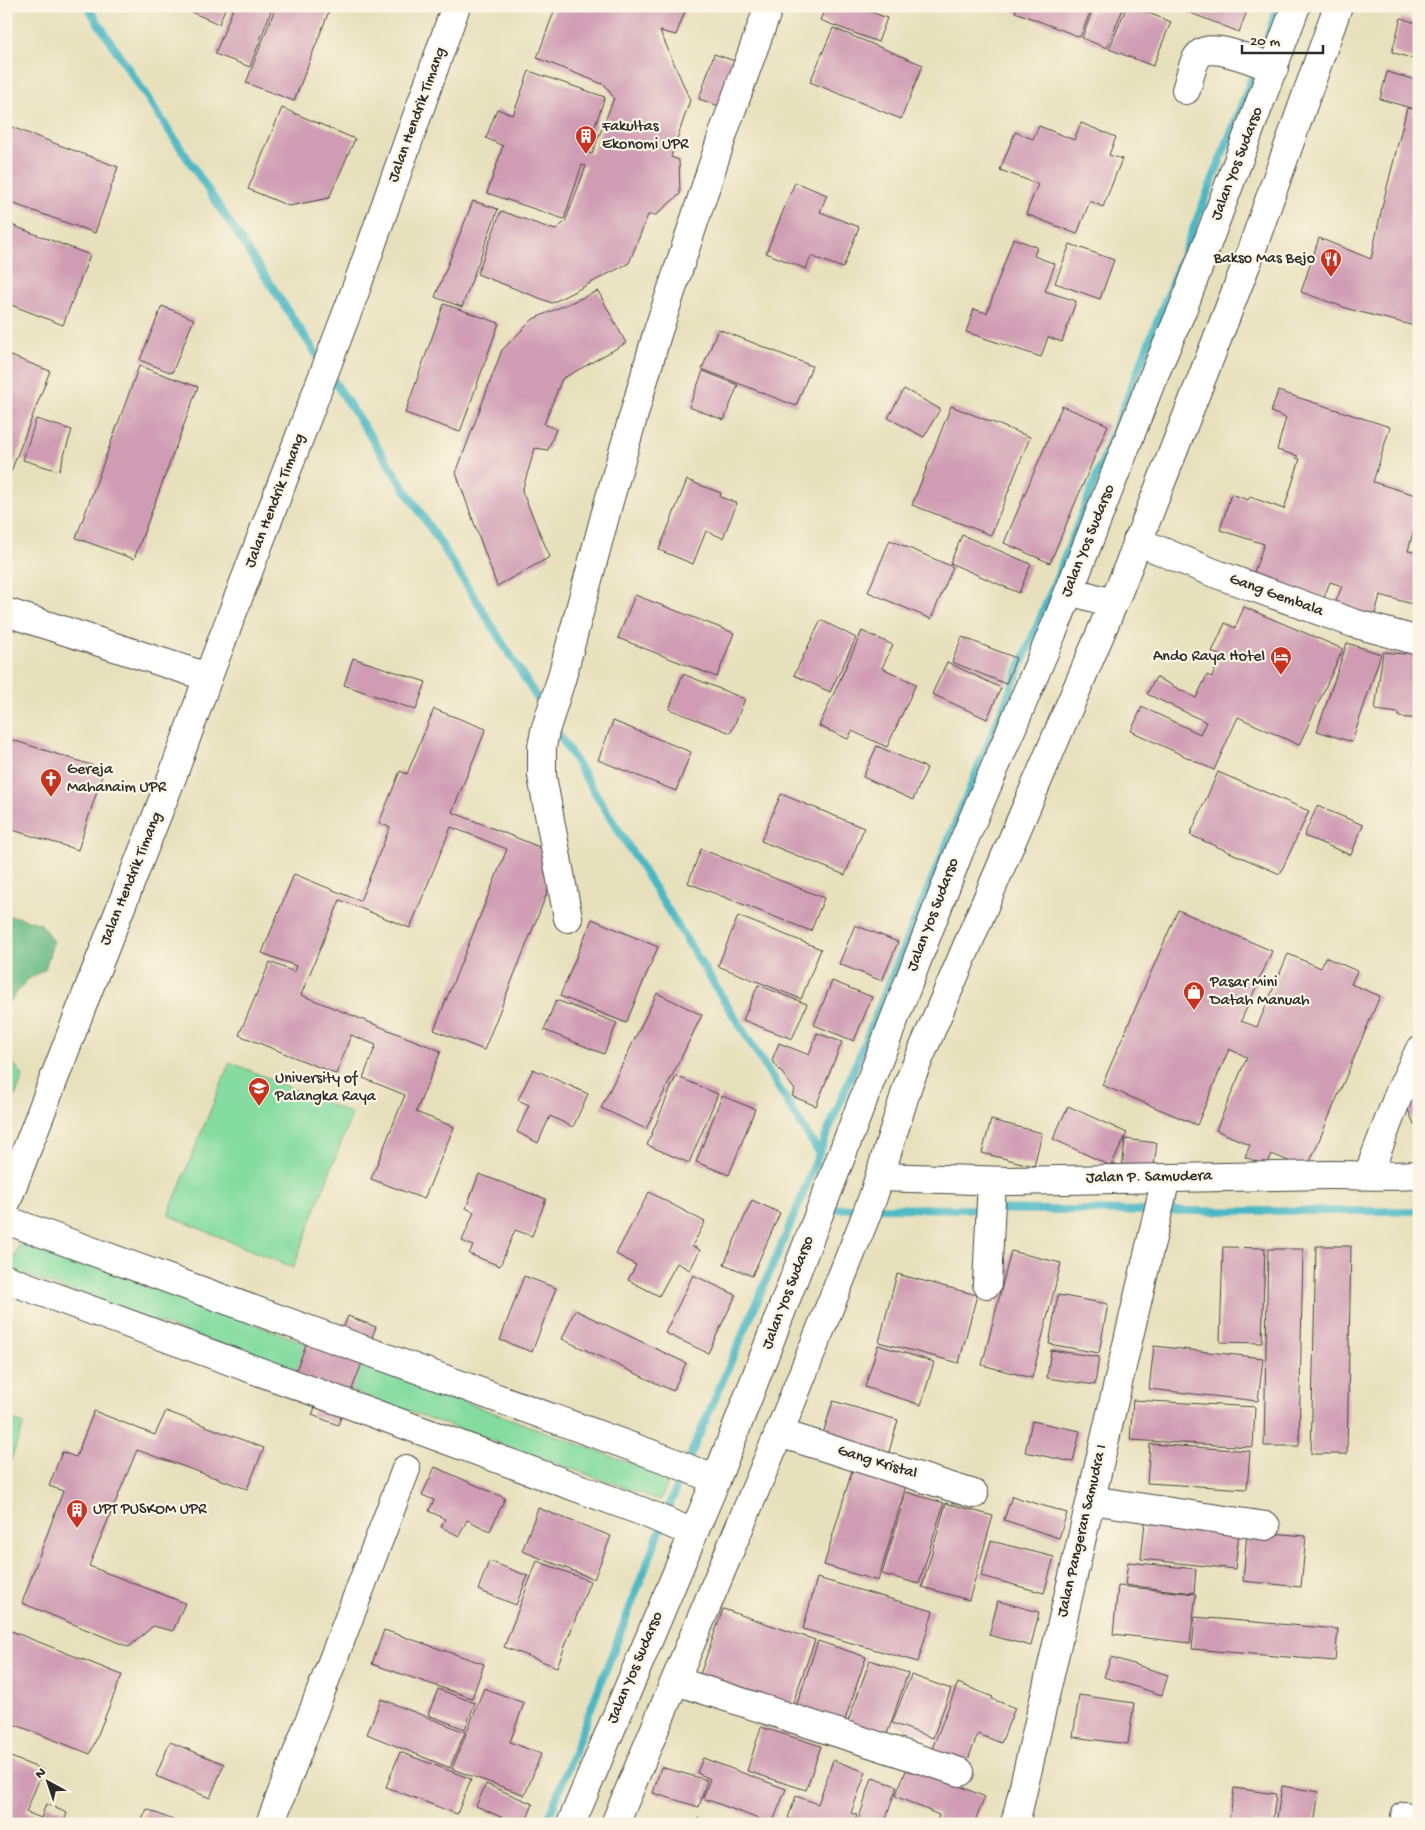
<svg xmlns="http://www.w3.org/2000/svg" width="1425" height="1830" viewBox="0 0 1425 1830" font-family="'Gochi Hand',sans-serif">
  <rect width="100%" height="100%" fill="#fcf5e5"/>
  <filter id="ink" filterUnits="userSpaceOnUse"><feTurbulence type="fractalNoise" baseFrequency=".02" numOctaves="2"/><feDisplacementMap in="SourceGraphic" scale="10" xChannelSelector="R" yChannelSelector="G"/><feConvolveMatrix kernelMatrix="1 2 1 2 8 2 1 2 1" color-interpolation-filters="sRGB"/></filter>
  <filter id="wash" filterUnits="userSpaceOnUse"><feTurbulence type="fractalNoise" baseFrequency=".0096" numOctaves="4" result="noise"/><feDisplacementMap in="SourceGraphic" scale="20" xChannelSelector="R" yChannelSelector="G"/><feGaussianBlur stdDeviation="1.12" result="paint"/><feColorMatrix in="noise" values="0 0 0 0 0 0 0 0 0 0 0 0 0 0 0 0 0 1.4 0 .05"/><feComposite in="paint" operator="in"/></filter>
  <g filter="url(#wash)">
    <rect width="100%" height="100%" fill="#e7e0bc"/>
    <g fill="#84dca0" stroke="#588466">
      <polygon points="7,1055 23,1076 6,1120 6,1056"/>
      <polygon points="230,1062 352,1114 293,1268 168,1215"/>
      <polygon points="22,1238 670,1478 660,1500 10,1270"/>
      <polygon points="6,1418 24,1424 6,1473"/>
    </g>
    <polygon fill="#6bbc86" stroke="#4b7458" points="6,916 18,917 41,924 53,942 45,969 27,980 6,1006"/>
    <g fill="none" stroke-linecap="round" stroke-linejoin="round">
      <g stroke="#4ab8c4" stroke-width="8">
        <polyline points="87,6 321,361"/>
        <polyline points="330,375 441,544 545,711"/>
        <polyline points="553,725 819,1153"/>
        <polyline points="874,1208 1153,1211"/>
        <polyline points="827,1209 863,1208"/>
        <polyline points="1164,1211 1419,1211"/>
        <polyline points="546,1824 678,1484 797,1209 819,1153 1058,575 1258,63 1278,6"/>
      </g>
    </g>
    <g id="blocks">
      <g fill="#cf9cb3">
        <polygon points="177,6 226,6 219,24"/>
        <polygon points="234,6 273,6 250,67 215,54"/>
        <polygon points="276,6 331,6 294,101 246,83"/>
        <polygon points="556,6 687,6 676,35 660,31 690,100 671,157 679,160 680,194 656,215 648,215 629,263 552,303 477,274 501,211 555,230 565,222 586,166 582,165 564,219 487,193 503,146 486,138 497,109 513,115 529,71 605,97 586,152 592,154 614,98 605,85 537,58"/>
        <polygon points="826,6 856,6 887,18 878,42 820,20"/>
        <polygon points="1017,6 1075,6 1090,12 1080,37 1015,12"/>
        <polygon points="1094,6 1124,6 1107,48 1082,38"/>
        <polygon points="1127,6 1131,6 1171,22 1153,66 1109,49"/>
        <polygon points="1184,6 1249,6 1239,32 1183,10"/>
        <polygon points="1401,18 1419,24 1419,61 1392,52"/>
        <polygon points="833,28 923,65 901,119 810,82"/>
        <polygon points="714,54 741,63 725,108 699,99"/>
        <polygon points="1387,72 1419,81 1419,327 1352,310 1301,292 1319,238 1371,259 1383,203 1407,108 1414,109 1380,99"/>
        <polygon points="282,108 355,139 329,198 289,206 248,189"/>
        <polygon points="1081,123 1116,137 1109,155 1122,159 1103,207 1090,201 1077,234 1026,214 1038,184 1000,170 1015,132 1033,139 1039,126 1074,140"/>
        <polygon points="6,125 118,167 95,233 6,201"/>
        <polygon points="795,182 827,195 820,212 859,227 843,268 811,256 806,269 766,253"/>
        <polygon points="473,201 498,209 462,307 435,297"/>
        <polygon points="6,223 90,255 63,325 6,303"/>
        <polygon points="1013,238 1037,247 1034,256 1055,264 1045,291 1076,301 1062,342 1048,337 1041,357 966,332 974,309 987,313"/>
        <polygon points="1070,244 1114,260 1100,299 1055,283"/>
        <polygon points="598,291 626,343 562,379 544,424 556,429 548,450 535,448 522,491 550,557 497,586 456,473 502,350 533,319"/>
        <polygon points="444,304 499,323 460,432 405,413"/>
        <polygon points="162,306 194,319 172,373 140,360"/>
        <polygon points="718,329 812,366 796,406 702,369"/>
        <polygon points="6,354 50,371 6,484"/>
        <polygon points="139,366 198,387 134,559 76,538"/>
        <polygon points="703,371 738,385 724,420 689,407"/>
        <polygon points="904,389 940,409 924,437 888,418"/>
        <polygon points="1278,391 1390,427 1373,482 1419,496 1419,511 1408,551 1419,553 1419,606 1380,595 1373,621 1334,606 1342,586 1330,582 1320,608 1250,583 1264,544 1220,530 1231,494 1248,500 1250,497 1284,509 1300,459 1296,458 1298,456 1277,450 1286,418 1271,412"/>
        <polygon points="951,406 1030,437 991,535 912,505"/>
        <polygon points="1062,406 1108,425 1050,563 1004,543"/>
        <polygon points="36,419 72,430 59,471 23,460"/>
        <polygon points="687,480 721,493 720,497 737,503 723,538 706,531 693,564 659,550"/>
        <polygon points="962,535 1031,564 1019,593 950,563"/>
        <polygon points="890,540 953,567 931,619 868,592"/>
        <polygon points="635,595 734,633 717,677 618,638"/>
        <polygon points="1244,607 1343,649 1299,745 1238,717 1214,770 1131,731 1142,707 1200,734 1206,722 1147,694 1156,677 1196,698 1207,675 1212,677 1221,656 1212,652 1225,623 1235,628"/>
        <polygon points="821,620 856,638 830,692 794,675"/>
        <polygon points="862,631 893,645 882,668 916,684 887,747 852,731 848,739 819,726"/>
        <polygon points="962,637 1016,658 1006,684 952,662"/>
        <polygon points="1347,643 1381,654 1352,742 1317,731"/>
        <polygon points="1405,649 1419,651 1419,719 1399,717 1399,713 1375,710 1383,652 1405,654"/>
        <polygon points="353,658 426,682 416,710 344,685"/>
        <polygon points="947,662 1001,688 987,719 932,694"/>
        <polygon points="683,674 745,699 731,733 669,709"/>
        <polygon points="434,709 486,729 452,812 562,856 484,1050 434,1030 507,849 451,827 410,928 340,900 301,995 441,1051 416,1112 454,1127 424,1199 371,1179 405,1095 363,1078 376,1045 351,1035 336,1074 239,1035 270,962 294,972 296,966 262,953 294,874 360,901 390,827 379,823 400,771 407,774"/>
        <polygon points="613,721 691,752 676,791 598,760"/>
        <polygon points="6,738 104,769 78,850 6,828"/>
        <polygon points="877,746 927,768 913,800 863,777"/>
        <polygon points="1218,772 1309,811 1280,874 1190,835"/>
        <polygon points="781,794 864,828 845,875 761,841"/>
        <polygon points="1317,806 1363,825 1351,855 1304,836"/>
        <polygon points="701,849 824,898 811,931 688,883"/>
        <polygon points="1178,910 1272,951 1241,1021 1257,1027 1288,954 1321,968 1325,957 1357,971 1351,984 1380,996 1307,1169 1272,1154 1267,1166 1245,1157 1250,1145 1216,1130 1247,1057 1229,1049 1197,1125 1102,1085"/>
        <polygon points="738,916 821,949 801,999 718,966"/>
        <polygon points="592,919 658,947 626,1023 560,996"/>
        <polygon points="855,925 898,942 882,981 839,964"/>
        <polygon points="832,981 872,997 854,1041 814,1025"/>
        <polygon points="758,985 807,1004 792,1039 743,1020"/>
        <polygon points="657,993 702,1015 646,1129 601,1108"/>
        <polygon points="556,1000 617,1023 604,1054 544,1030"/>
        <polygon points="817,1033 842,1042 816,1106 792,1096 795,1090 772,1060 779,1043 809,1055"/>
        <polygon points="533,1069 588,1094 573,1127 550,1116 538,1143 517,1132 529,1105 518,1100"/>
        <polygon points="676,1076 718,1094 689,1163 647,1145"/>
        <polygon points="1419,1090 1419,1122 1414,1124 1403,1097"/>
        <polygon points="722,1096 755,1109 729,1175 696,1162"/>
        <polygon points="1068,1106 1127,1133 1111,1166 1053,1139"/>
        <polygon points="991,1120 1042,1133 1034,1166 982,1153"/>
        <polygon points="1125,1139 1157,1143 1153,1173 1122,1170"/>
        <polygon points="479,1174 546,1199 532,1236 515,1230 500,1266 469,1254 473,1246 462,1241 474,1212 466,1208"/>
        <polygon points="649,1192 705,1222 692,1246 700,1250 690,1270 677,1263 659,1296 628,1280 636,1265 616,1254"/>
        <polygon points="752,1200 780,1213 752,1276 724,1264"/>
        <polygon points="1316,1246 1351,1246 1347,1454 1311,1454"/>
        <polygon points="1223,1247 1265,1248 1262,1343 1220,1342"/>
        <polygon points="1268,1249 1303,1249 1299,1446 1264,1446"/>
        <polygon points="1011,1251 1061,1263 1032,1378 982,1365"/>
        <polygon points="897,1274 977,1295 959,1363 879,1342"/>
        <polygon points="693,1275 736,1295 708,1353 665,1333"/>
        <polygon points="524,1276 556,1288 532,1352 500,1340"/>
        <polygon points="1058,1295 1108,1304 1099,1353 1049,1344"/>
        <polygon points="575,1310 686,1363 673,1391 562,1339"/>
        <polygon points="348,1316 376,1327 338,1425 312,1415 324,1384 295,1373 307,1342 334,1352"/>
        <polygon points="878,1345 934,1362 921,1405 865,1387"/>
        <polygon points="1154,1346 1263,1358 1258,1401 1149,1389"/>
        <polygon points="1051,1350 1099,1357 1095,1385 1047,1378"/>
        <polygon points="1133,1400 1255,1407 1253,1447 1130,1440"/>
        <polygon points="833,1401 898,1420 887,1459 821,1440"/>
        <polygon points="94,1411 155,1435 166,1411 264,1448 247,1489 137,1450 89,1566 185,1603 173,1631 153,1626 129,1647 22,1603 63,1491 49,1486 62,1452 76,1457"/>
        <polygon points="1032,1421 1080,1431 1073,1462 1025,1452"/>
        <polygon points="1150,1444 1250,1451 1247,1489 1147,1483"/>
        <polygon points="435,1467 505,1498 490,1531 467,1520 459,1536 441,1527 445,1519 429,1511 434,1500 422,1495"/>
        <polygon points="853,1467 907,1482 878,1581 824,1565"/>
        <polygon points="906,1492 944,1503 919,1584 882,1574"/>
        <polygon points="1012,1496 1067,1513 1059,1538 1004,1520"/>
        <polygon points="946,1503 993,1516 969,1600 922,1587"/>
        <polygon points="538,1508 611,1536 594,1579 522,1551"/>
        <polygon points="1145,1522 1239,1532 1235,1569 1141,1559"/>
        <polygon points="1247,1531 1306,1536 1301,1587 1243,1581"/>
        <polygon points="991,1541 1054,1557 1044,1593 981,1576"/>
        <polygon points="489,1561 528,1576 516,1605 478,1590"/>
        <polygon points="537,1561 590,1581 557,1667 504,1647"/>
        <polygon points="1128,1562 1196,1569 1194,1593 1125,1585"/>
        <polygon points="817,1578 933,1611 918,1662 803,1629"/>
        <polygon points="1118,1586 1196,1594 1190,1643 1113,1634"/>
        <polygon points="998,1601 1039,1612 1031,1646 989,1635"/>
        <polygon points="723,1609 815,1640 789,1714 697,1683"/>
        <polygon points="1195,1617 1338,1629 1335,1661 1192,1649"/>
        <polygon points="384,1630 484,1664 472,1698 372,1664"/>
        <polygon points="11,1631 122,1675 90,1754 6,1721 6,1642"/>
        <polygon points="818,1641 866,1657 841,1732 793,1716"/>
        <polygon points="1111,1657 1168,1675 1162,1695 1104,1677"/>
        <polygon points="870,1660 908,1673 884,1743 845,1730"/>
        <polygon points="911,1675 951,1689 933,1738 892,1723"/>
        <polygon points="958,1683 993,1697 992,1699 1015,1708 1001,1743 978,1734 963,1772 928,1759"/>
        <polygon points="484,1688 524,1703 510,1742 541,1754 525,1795 452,1769"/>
        <polygon points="438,1689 475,1703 465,1729 428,1715"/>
        <polygon points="1079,1695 1134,1703 1128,1744 1073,1737"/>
        <polygon points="381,1699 465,1732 450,1768 367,1734"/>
        <polygon points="761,1727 821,1746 806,1790 747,1771"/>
        <polygon points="170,1742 224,1764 210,1798 156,1776"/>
        <polygon points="400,1752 471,1779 457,1814 386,1787"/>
        <polygon points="6,1755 43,1770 26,1812 41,1818 46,1804 67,1813 63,1824 6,1824"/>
        <polygon points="703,1758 786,1789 772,1824 703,1798 710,1779 697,1773"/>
        <polygon points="833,1760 866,1772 851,1813 857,1815 854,1824 804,1824 788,1818 796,1796 818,1804"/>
        <polygon points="909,1764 985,1797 974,1824 936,1824 939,1815 895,1796"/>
        <polygon points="661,1767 707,1780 699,1807 653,1793"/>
        <polygon points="872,1778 897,1786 884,1824 857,1824"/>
        <polygon points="486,1784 533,1804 525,1824 517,1824 476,1806"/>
        <polygon points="1282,1786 1319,1792 1314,1824 1276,1824"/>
        <polygon points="1234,1788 1276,1794 1272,1824 1229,1824"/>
        <polygon points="147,1809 182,1824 140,1824"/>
        <polygon points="698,1818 711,1824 695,1824"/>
      </g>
    </g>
  </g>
  <g filter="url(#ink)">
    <use href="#blocks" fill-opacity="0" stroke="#474641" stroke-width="1"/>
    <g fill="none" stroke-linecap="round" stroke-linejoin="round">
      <g stroke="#474641" stroke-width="30">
        <g id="minor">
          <path d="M1186,90c4,-11 6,-30 15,-37 13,-10 58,10 73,15"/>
          <polyline points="1137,541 1214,573 1353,623 1419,641"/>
          <polyline points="6,612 208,677"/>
          <polyline points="568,918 542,776 542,747 545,731 561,680 609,501 657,334 725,128 769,6"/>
          <polyline points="1368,1175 1398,1096 1419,1051"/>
          <path d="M879,1177l129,4 322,-6c30,0 59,2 89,0"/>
          <polyline points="6,1203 89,988 174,772 208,677 353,297 456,6"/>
          <polyline points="6,1220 668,1460 716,1480"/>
          <polyline points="6,1279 641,1511 693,1533"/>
          <polyline points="987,1284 992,1181"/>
          <polyline points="779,1433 974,1494"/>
          <polyline points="1091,1500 1266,1526"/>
          <polyline points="676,1681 960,1772"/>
          <polyline points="270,1824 406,1469"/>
          <polyline points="1015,1824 1166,1178"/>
          <polyline points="1404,1824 1405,1816"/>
        </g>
      </g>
      <g stroke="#474641" stroke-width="30">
        <g id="primary">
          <polyline points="1070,591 1112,603"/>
          <polyline points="571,1824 716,1480 959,852 1059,617 1151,382 1183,308 1296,6"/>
          <polyline points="615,1824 779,1433 862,1226 873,1197 909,1082 1119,590 1248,260 1338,6"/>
        </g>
      </g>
      <use href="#minor" stroke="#fff" stroke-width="28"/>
      <use href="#primary" stroke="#fff" stroke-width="28"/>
    </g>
  </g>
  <defs>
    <g id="building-pin" transform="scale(1.125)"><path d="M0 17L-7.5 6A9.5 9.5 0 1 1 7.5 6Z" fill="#c8321e" stroke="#fcf5e5"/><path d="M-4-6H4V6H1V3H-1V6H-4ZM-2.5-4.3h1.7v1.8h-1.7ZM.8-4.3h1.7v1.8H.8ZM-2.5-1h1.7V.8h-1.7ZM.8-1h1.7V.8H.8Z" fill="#fff"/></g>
    <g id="restaurant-pin" transform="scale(1.125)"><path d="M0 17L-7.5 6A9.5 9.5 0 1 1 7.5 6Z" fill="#c8321e" stroke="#fcf5e5"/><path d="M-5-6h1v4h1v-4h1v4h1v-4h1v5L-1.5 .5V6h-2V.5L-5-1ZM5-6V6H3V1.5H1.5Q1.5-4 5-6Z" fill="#fff"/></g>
    <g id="hotel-pin" transform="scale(1.125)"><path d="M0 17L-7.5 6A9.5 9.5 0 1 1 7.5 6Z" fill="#c8321e" stroke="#fcf5e5"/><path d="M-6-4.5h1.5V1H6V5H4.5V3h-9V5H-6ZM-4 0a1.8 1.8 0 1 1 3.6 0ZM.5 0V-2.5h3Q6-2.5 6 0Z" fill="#fff"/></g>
    <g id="church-pin" transform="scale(1.125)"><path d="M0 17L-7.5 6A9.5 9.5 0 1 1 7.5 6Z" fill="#c8321e" stroke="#fcf5e5"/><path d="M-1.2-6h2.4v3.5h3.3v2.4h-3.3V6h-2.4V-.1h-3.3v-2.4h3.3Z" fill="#fff"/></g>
    <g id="shop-pin" transform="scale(1.125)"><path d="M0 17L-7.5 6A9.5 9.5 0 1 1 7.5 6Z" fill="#c8321e" stroke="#fcf5e5"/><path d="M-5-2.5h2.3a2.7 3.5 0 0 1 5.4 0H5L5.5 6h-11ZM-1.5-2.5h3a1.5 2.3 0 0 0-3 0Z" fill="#fff"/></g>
    <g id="university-pin" transform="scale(1.125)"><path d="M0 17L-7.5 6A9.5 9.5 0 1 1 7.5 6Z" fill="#c8321e" stroke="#fcf5e5"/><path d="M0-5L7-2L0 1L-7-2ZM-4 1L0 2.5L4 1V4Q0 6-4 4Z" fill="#fff"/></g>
  </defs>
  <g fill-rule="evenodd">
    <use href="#building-pin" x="586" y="136"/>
    <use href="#restaurant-pin" x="1331" y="259"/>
    <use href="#hotel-pin" x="1281" y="657"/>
    <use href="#church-pin" x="51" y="779"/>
    <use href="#shop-pin" x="1194" y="992"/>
    <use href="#university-pin" x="259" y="1088"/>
    <use href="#building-pin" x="77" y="1510"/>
  </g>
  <g text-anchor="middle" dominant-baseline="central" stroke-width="4.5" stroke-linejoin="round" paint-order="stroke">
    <g font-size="16" fill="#2b2b2b" stroke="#fcf5e5">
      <text transform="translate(418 115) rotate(-70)">Jalan Hendrik Timang</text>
      <text transform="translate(1238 164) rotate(-69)">Jalan Yos Sudarso</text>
      <text transform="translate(276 501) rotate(-69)">Jalan Hendrik Timang</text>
      <text transform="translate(1089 541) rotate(-68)">Jalan Yos Sudarso</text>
      <text transform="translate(1276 596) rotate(20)">Gang Gembala</text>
      <text transform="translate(132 879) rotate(-68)">Jalan Hendrik Timang</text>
      <text transform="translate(934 915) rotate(-69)">Jalan Yos Sudarso</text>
      <text transform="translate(1149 1178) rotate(-1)">Jalan P. Samudera</text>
      <text transform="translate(789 1293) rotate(-69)">Jalan Yos Sudarso</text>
      <text transform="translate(877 1463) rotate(17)">Gang Kristal</text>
      <text transform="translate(1083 1531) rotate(-77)">Jalan Pangeran Samudra I</text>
      <text transform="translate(636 1668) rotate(-67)">Jalan Yos Sudarso</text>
    </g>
    <g font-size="16" fill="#2b2b2b" stroke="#fcf5e5" text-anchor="start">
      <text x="602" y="127">Fakultas<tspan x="602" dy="18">Ekonomi UPR</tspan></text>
      <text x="1315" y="259" text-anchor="end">Bakso Mas Bejo</text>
      <text x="1265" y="657" text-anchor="end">Ando Raya Hotel</text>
      <text x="67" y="770">Gereja<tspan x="67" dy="18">Mahanaim UPR</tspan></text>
      <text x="1210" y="983">Pasar Mini<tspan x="1210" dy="18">Datah Manuah</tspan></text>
      <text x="275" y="1079">University of<tspan x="275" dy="18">Palangka Raya</tspan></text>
      <text x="93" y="1510">UPT PUSKOM UPR</text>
    </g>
  </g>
  <rect width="1425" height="1830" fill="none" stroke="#fcf5e5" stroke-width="25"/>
  <g transform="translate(48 1782) rotate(320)" stroke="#fcf5e5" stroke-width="4" paint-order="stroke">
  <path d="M0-4L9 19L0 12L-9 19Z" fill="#2b2b2b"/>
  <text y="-8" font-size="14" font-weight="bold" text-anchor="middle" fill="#2b2b2b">N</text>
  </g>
  <path d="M1242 45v8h81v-8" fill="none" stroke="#2b2b2b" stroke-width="2.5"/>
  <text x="1250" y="45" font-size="15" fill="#2b2b2b" stroke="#fcf5e5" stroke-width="4" paint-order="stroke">20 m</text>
</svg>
